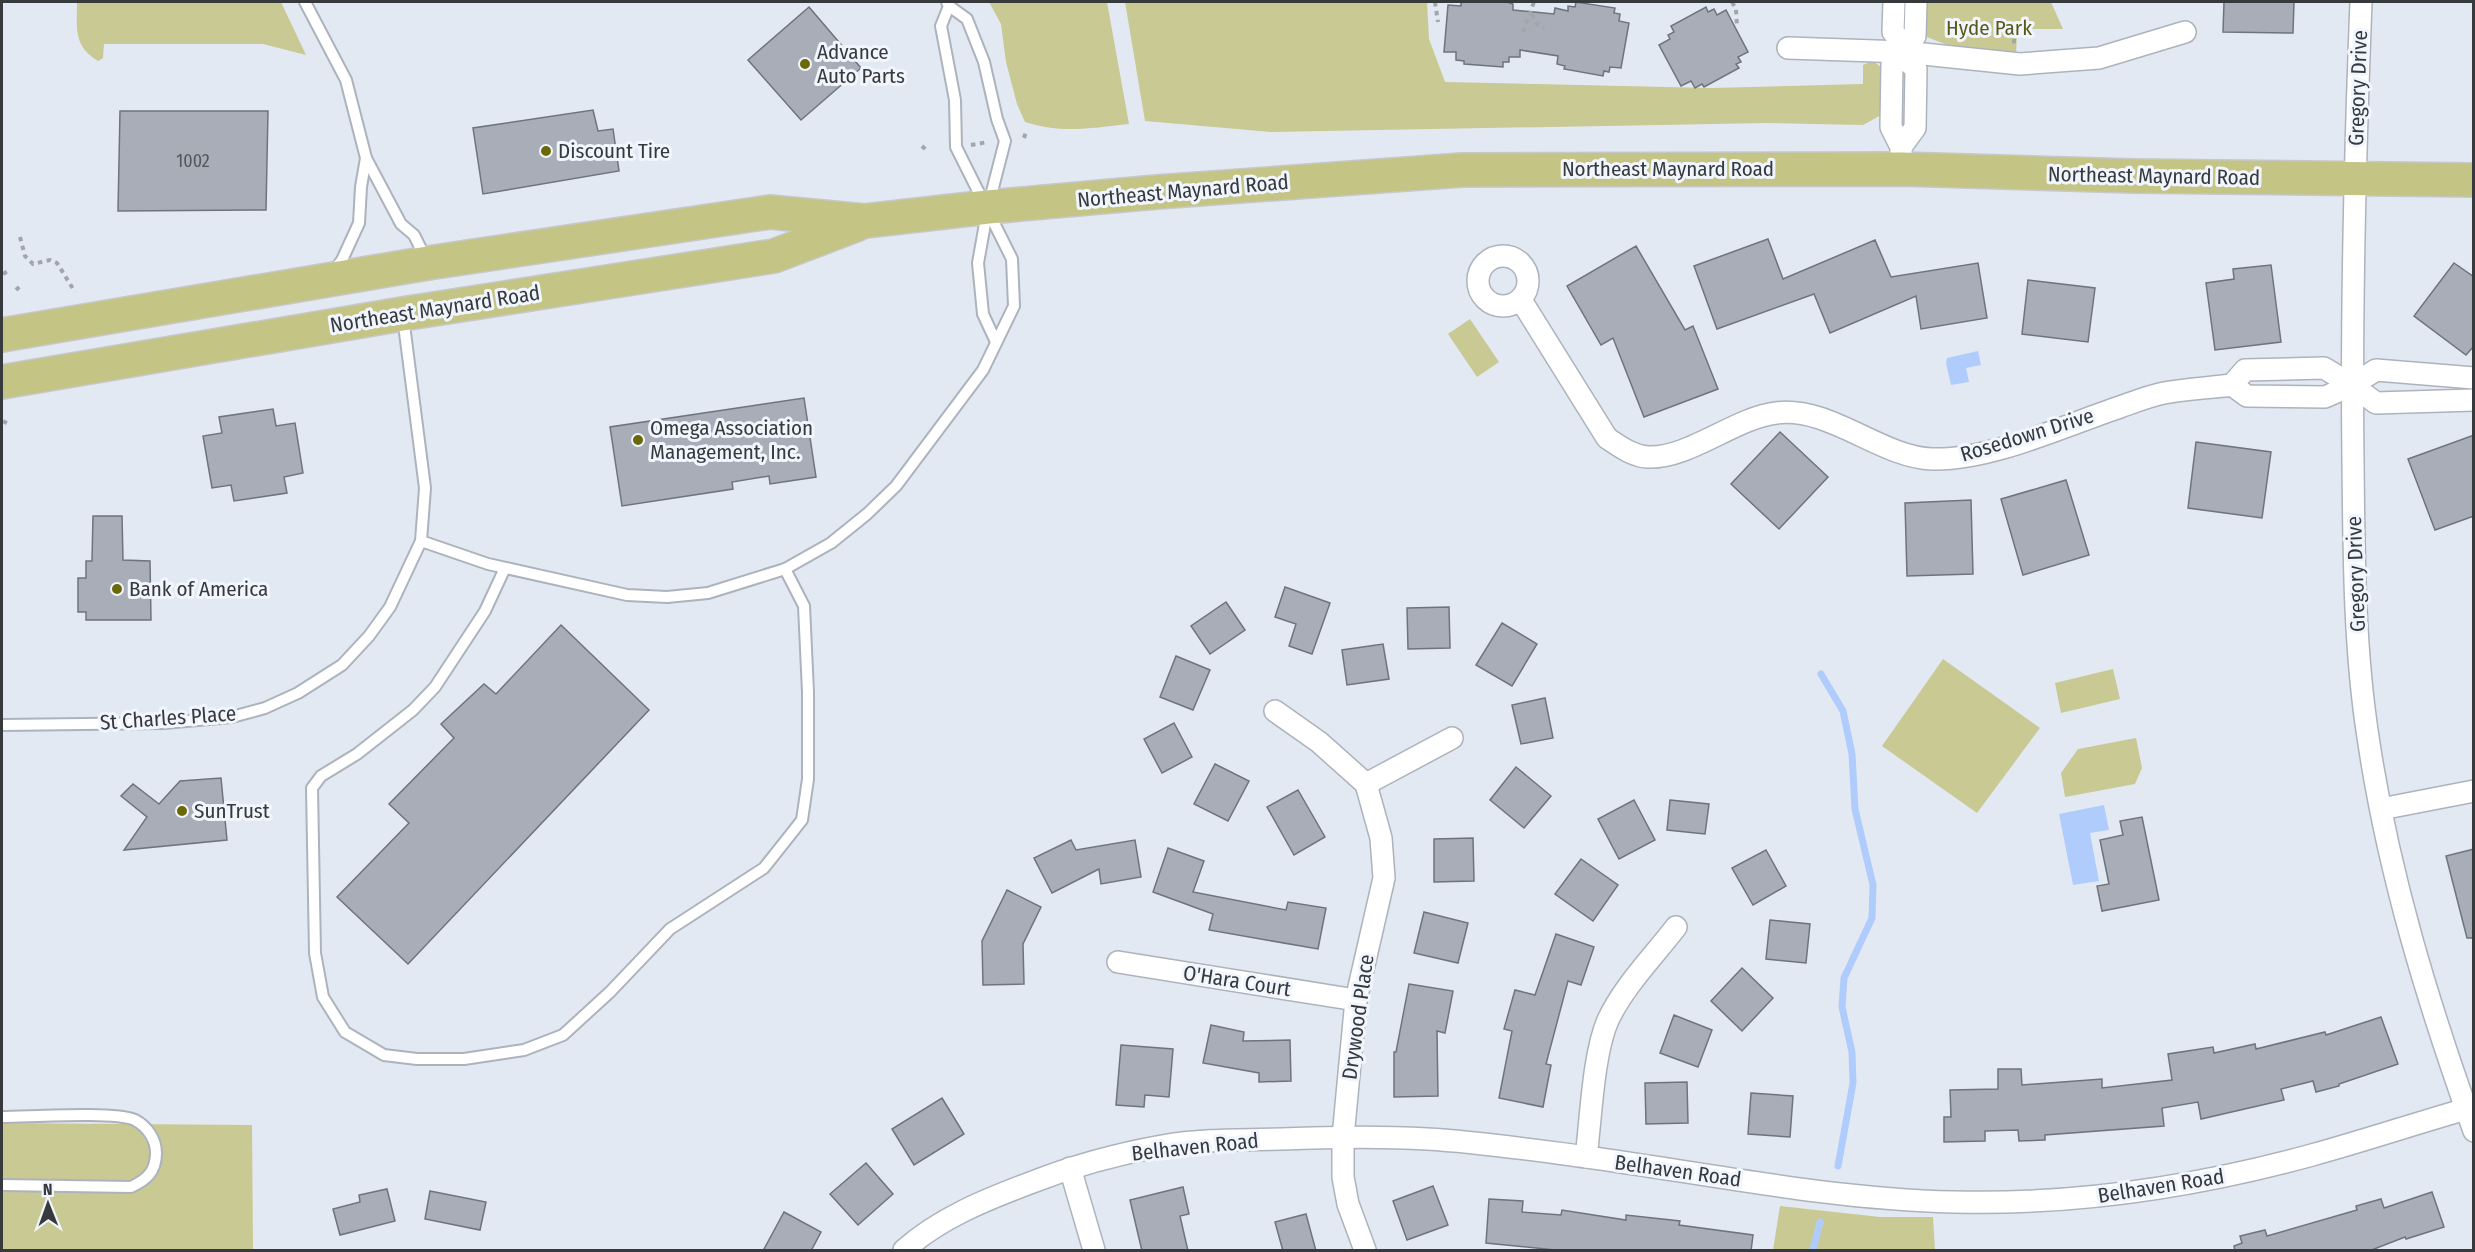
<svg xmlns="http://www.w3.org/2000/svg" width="2475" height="1252" viewBox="0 0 2475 1252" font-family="'Fira Sans Condensed',sans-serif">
  <rect width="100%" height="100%" fill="#e3e9f3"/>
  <g fill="#c8c993">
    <path d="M77,2h204l25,53 -43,-11h-159l-1,14 -5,3c-25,-15 -21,-33 -21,-59z"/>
    <path d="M989,2h118l22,122c-38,4 -67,10 -104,-2l-8,-18 -11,-42 -5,-38z"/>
    <path d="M1125,2h302l2,37 16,43 266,6 152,-4v-19l9,-4c21,9 12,34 11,53l-20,11 -96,-2 -496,9 -126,-11z"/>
    <polygon points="1919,2 2051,2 2063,29 2017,29 2016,58 1950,46 1919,34"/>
    <polygon points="1470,319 1499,362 1477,377 1448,334"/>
    <polygon points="1943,659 2040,728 1977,813 1882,746"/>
    <polygon points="2113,669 2120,699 2061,713 2055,683"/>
    <polygon points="2136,738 2142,768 2135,784 2065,797 2061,773 2078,749"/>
    <polygon points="2,1123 252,1125 253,1250 2,1250"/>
    <polygon points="1780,1206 1880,1217 1933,1217 1935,1250 1773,1250"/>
  </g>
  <g fill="#b0ccfc">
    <polygon points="1978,351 1981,365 1966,368 1969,382 1951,385 1946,363 1947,358"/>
    <polygon points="2104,805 2109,830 2090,833 2099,881 2073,885 2059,814"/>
  </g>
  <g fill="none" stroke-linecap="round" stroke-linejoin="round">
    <g stroke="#b0ccfc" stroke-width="7">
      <polyline points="1821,674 1843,711 1852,754 1855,809 1873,885 1872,918 1844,978 1842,1007 1852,1052 1853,1083 1838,1166"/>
      <polyline points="1813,1250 1820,1222"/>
    </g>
  </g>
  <g fill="#a8adb7" stroke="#6e747c" stroke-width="1.5">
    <polygon points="1461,2 1507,2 1513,4 1513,10 1554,14 1555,8 1568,11 1568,6 1575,7 1576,2 1615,8 1614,13 1620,14 1619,21 1629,23 1621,68 1610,67 1609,72 1604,71 1603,76 1564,69 1565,66 1557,64 1558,56 1520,50 1520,57 1509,57 1509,62 1503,62 1503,67 1464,64 1464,61 1456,60 1456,52 1444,52 1448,5 1461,6"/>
    <polygon points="2224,2 2294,2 2293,33 2223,32"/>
    <polygon points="809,7 861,68 801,120 748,60"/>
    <polygon points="1706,7 1708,12 1714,9 1717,15 1726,10 1748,52 1738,57 1741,62 1736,64 1739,68 1704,87 1702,84 1695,88 1691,81 1681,86 1659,45 1670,39 1668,35 1674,32 1671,26"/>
    <polygon points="593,110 598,131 613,129 619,171 483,194 473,128"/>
    <polygon points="120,111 268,111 266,210 118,211"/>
    <polygon points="1768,239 1783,279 1875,240 1891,277 1978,263 1987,318 1921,329 1916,296 1830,333 1814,294 1717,329 1694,266"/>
    <polygon points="1636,246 1685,330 1693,326 1718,389 1644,417 1613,338 1601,345 1567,286"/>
    <polygon points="2454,263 2474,277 2474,346 2466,355 2414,316"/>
    <polygon points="2271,265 2281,342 2215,350 2206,283 2234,279 2233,269"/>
    <polygon points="2028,280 2095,288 2088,342 2022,334"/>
    <polygon points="804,398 816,477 770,484 769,476 732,482 733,489 622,506 610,427"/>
    <polygon points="273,409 276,426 295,423 303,473 284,477 287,493 234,501 231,485 212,488 203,436 222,433 219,417"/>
    <polygon points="1780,432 1828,477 1779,529 1731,484"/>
    <polygon points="2474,435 2474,516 2435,530 2408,459"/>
    <polygon points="2196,442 2271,452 2262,518 2188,508"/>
    <polygon points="2066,480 2089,555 2023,575 2001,499"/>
    <polygon points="1971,500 1973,574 1907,576 1905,503"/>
    <polygon points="93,516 122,516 123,560 150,561 151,620 86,620 86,612 78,612 78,578 86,578 86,561 92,561"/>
    <polygon points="1285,587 1330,603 1312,654 1289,646 1296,624 1275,617"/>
    <polygon points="1226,602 1245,630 1210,654 1191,626"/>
    <polygon points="1449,607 1450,648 1408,649 1407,608"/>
    <polygon points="1502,623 1537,644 1512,686 1476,665"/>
    <polygon points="561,625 649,710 408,964 337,897 409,823 389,804 454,738 441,724 484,684 496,694"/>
    <polygon points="1383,644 1389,679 1347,685 1342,650"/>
    <polygon points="1176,656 1210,670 1193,710 1160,697"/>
    <polygon points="1545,698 1553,738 1521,744 1512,705"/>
    <polygon points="1174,723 1192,757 1162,773 1144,739"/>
    <polygon points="1215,764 1249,781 1228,821 1194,804"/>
    <polygon points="1516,767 1551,796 1524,828 1490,800"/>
    <polygon points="221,778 227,840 124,850 147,817 121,796 133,784 159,804 180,781"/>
    <polygon points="1298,790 1325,837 1294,855 1267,807"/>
    <polygon points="1634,800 1655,840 1619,859 1598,819"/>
    <polygon points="1670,800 1709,804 1705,834 1667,830"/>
    <polygon points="2142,817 2159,900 2102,911 2097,886 2109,884 2100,840 2123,835 2120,821"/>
    <polygon points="1473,838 1474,881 1434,882 1434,839"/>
    <polygon points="1071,840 1076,850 1135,840 1141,877 1101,884 1099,869 1052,893 1034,858"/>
    <polygon points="1168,848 1204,861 1193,892 1286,910 1288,902 1326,908 1318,949 1209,930 1213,914 1153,892"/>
    <polygon points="2474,849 2474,938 2467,938 2446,856"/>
    <polygon points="1766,850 1786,886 1753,905 1732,868"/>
    <polygon points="1581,859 1618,885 1593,921 1555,894"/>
    <polygon points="1007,890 1041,907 1023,944 1024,984 983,985 982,941"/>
    <polygon points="1424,912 1468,923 1458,963 1414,953"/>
    <polygon points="1770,920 1810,924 1806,963 1766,959"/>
    <polygon points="1556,934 1594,947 1581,985 1568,981 1546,1064 1551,1065 1543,1107 1499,1098 1512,1031 1504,1029 1515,990 1535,995"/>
    <polygon points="1742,968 1773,998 1742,1031 1711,1001"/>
    <polygon points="1409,984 1453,991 1445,1033 1437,1031 1438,1096 1394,1097 1394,1052 1396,1052"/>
    <polygon points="1674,1015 1712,1030 1698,1067 1660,1053"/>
    <polygon points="2381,1017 2398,1064 2339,1084 2339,1086 2316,1092 2313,1081 2281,1089 2284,1100 2201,1119 2198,1102 2162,1108 2164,1126 2045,1135 2045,1140 2019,1141 2018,1130 1985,1131 1985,1141 1944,1142 1944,1117 1951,1117 1950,1090 1998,1089 1998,1069 2021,1069 2022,1085 2102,1079 2102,1088 2172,1080 2168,1054 2213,1047 2214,1053 2255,1044 2256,1049 2325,1032 2326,1035"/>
    <polygon points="1211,1025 1244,1032 1243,1041 1290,1040 1291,1081 1259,1082 1259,1073 1203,1063"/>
    <polygon points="1121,1045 1173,1049 1169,1097 1145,1095 1144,1107 1116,1105"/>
    <polygon points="1687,1082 1688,1123 1646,1124 1645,1083"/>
    <polygon points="1751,1093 1793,1096 1790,1137 1748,1134"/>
    <polygon points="942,1098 964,1134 914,1165 892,1129"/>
    <polygon points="866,1163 893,1194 858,1225 830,1194"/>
    <polygon points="1433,1186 1448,1225 1407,1240 1393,1201"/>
    <polygon points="1183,1187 1189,1214 1180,1216 1188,1251 1142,1251 1130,1200"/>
    <polygon points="387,1189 395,1221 340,1235 333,1209 360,1202 359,1195"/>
    <polygon points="430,1191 486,1202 480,1230 425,1219"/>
    <polygon points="2432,1192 2444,1227 2406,1239 2405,1237 2369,1251 2235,1251 2234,1246 2242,1243 2240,1236 2265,1230 2267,1236 2357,1210 2356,1206 2381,1199 2384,1208"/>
    <polygon points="1489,1199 1523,1201 1522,1212 1561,1215 1562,1210 1626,1220 1626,1215 1680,1221 1679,1225 1753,1235 1751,1251 1565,1251 1486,1243"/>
    <polygon points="784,1212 821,1232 811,1251 763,1251"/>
    <polygon points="1306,1214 1316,1251 1283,1251 1275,1222"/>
  </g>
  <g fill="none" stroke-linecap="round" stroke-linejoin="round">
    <g stroke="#adb3bc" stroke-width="14">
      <g id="lane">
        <polyline points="305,2 346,80 366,158 401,224 414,235 426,259"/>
        <polyline points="947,2 949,6 967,19 984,62 997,119 1005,141 988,207 978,263 983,314 996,342"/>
        <polyline points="334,271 342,260 359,223 361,187 366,158"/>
        <polyline points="421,541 488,564 627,595 667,597 708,593 785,569 831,543 867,514 896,486 983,370 1014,306 1012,259 956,147 955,100 941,26 949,6"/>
        <polyline points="505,568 485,611 435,687 413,710 357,754 321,776 312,788 315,953 323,997 345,1032 384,1055 417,1059 464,1059 524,1050 563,1035 610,992 670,929 764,868 802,820 808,779 808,692 804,606 785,569"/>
        <polyline points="2,725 164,723 232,717 265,708 298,693 342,665 369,636 390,607 421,541 425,488 403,317"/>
        <path d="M2,1117c27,0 112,-6 133,3 13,7 21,20 21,33 0,19 -10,27 -25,34l-129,-2"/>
      </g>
    </g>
    <g stroke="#adb3bc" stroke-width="24">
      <g id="street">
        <polyline points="1894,2 1893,32 1904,45 1905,59 1916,69 1915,128 1901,147"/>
        <path d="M2361,2c-6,153 -10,306 -8,460 1,91 1,185 15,275 20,136 60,266 106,394"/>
        <polyline points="1904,45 1915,36 1916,2"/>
        <polyline points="1788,48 1904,52 2020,64 2099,58 2185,32"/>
        <polyline points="1901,159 1901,147 1891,127 1892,64 1905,59"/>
        <circle cx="1503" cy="281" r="25"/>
        <path d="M1521,300l86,138c12,8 25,18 41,19 40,2 87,-39 128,-44 54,-7 104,44 156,46 57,2 134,-34 188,-52 14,-5 29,-11 44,-14 22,-4 45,-5 68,-8l13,-15 79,-2 28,17 24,18 98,-3"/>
        <polyline points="2232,385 2247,396 2325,397 2352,385 2376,370 2474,378"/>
        <polyline points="1275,711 1319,742 1366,784 1381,838 1384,878 1356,1000 1343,1137 1343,1177 1348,1204 1365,1250"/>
        <polyline points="1366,784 1452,738"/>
        <polyline points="2381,809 2474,791"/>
        <polyline points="1118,962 1356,1000"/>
        <path d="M1586,1157c5,-38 7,-103 22,-137 16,-34 45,-63 68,-93"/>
        <polyline points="1070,1168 1094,1250"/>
        <path d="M904,1250c36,-32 81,-50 126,-67 43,-17 87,-29 132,-37 40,-7 80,-6 120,-7 48,-2 97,-3 145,0 53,3 107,11 160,18 122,17 243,42 367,45 121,3 241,-15 358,-47 51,-14 102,-31 154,-46"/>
      </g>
    </g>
    <g stroke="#c7c8c9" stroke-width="36">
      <g id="primary">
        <polyline points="2,335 428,263 770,212 865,221 988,207 1157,192 1462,170 1902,169 2134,176 2474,180"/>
        <polyline points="2,382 402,314 774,256 858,224"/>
      </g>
    </g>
    <g stroke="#a1a6ad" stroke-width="4" stroke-dasharray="4.5 4.5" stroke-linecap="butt">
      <polyline points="1435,2 1438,22"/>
      <polyline points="1732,2 1736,9 1737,27"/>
      <polyline points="1532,14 1536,23 1544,28"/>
      <polyline points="2014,30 2014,44"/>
      <polyline points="1523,32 1534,2"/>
      <polyline points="1024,138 1026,132"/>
      <polyline points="971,145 988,142"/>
      <polyline points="922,146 928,152"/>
      <polyline points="20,237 25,256 33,264 50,260 57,263 75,292"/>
      <polyline points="3,274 8,271"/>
      <polyline points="16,290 20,286"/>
      <polyline points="3,421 8,424"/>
    </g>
    <use href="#lane" stroke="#fff" stroke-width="10"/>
    <use href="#street" stroke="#fff" stroke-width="21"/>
    <use href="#primary" stroke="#c4c485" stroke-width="33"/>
  </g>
  <g fill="#6b6905" stroke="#f1f6fe" stroke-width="2">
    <circle cx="805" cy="64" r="6"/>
    <circle cx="546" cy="151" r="6"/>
    <circle cx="638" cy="440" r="6"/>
    <circle cx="117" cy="589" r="6"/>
    <circle cx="182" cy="811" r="6"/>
  </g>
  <g text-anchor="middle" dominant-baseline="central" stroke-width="6" stroke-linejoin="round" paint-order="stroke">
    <g font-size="18" fill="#53575c">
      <text x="193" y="161">1002</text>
    </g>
    <g font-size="21" fill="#595919" stroke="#f1f6fe">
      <text x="1989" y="28">Hyde Park</text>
    </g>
    <g font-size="21" fill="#373a3d" stroke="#f1f6fe" text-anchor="start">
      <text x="817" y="52">Advance<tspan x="817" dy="24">Auto Parts</tspan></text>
      <text x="558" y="151">Discount Tire</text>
      <text x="650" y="428">Omega Association<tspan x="650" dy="24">Management, Inc.</tspan></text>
      <text x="129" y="589">Bank of America</text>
      <text x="194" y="811">SunTrust</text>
    </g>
    <g font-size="21" fill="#373a3d" stroke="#f1f6fe">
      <text transform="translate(2358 88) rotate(-88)">Gregory Drive</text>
      <text x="1668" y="169">Northeast Maynard Road</text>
      <text transform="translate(2154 176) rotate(1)">Northeast Maynard Road</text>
      <text transform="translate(1183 191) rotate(-5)">Northeast Maynard Road</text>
      <text transform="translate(435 309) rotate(-9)">Northeast Maynard Road</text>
      <text transform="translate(2027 435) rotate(-17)">Rosedown Drive</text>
      <text transform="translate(2356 574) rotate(-92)">Gregory Drive</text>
      <text transform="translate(168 718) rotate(-4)">St Charles Place</text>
      <text transform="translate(1237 981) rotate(9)">O'Hara Court</text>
      <text transform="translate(1358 1017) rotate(-82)">Drywood Place</text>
      <text transform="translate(1195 1147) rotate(-6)">Belhaven Road</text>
      <text transform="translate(1678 1171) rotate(8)">Belhaven Road</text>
      <text transform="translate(2161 1186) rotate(-9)">Belhaven Road</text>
    </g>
  </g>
  <rect width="2475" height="1252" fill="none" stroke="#373a3d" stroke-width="6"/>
  <g transform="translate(48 1204) rotate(359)" stroke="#f1f6fe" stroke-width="4.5" paint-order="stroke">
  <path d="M0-4.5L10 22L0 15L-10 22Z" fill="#373a3d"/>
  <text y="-9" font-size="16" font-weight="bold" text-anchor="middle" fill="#373a3d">N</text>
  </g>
</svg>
